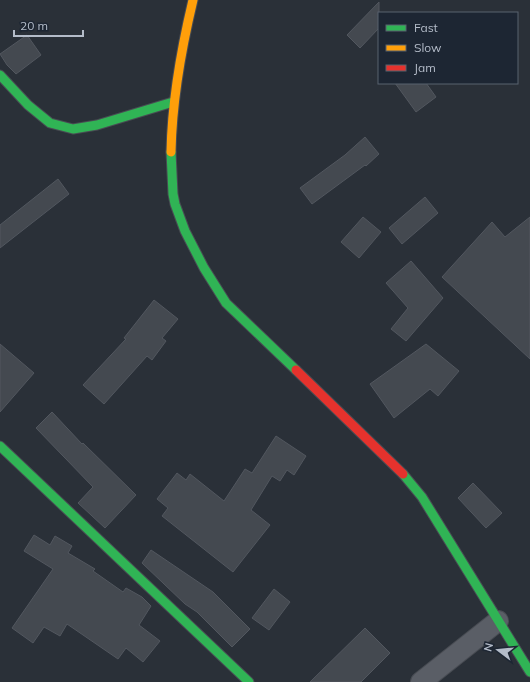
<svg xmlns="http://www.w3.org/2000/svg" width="530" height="682" viewBox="0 0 530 682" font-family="Mulish,sans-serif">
  <rect width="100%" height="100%" fill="#2a3038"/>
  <g fill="#444950" stroke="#52575f">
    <polygon points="379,2 379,28 360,48 347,35"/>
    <polygon points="27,35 41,55 16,74 7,65 0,54"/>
    <polygon points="395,83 426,83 436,97 416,112"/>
    <polygon points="365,137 379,154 366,166 365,165 312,204 300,188 345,155"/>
    <polygon points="58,179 69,194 0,248 0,225"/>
    <polygon points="425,197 438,213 402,244 389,228"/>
    <polygon points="363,217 381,232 359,258 341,242"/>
    <polygon points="530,217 530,359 442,277 492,222 505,237"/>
    <polygon points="411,261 443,298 406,341 391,329 408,308 386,283"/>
    <polygon points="154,300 178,319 162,338 166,341 152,360 147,356 104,404 83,385 126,339 124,338"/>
    <polygon points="0,344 34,373 0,412"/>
    <polygon points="426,344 459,371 438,396 430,389 394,418 370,384"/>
    <polygon points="52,412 82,444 83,443 136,495 105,528 78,503 93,487 36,428"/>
    <polygon points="276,436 306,456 294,475 287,470 280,481 272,476 251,510 270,525 233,572 162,516 168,508 157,499 177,473 186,480 190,474 224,501 245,469 252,473"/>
    <polygon points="473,483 502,513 486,528 458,498"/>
    <polygon points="34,535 50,545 55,536 72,546 68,553 95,569 93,571 123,592 126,588 142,597 151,606 139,625 160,641 143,662 126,648 118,659 67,624 60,636 44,627 33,643 12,628 53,569 24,551"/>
    <polygon points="151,550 213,592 250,629 232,647 197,612 185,604 142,563"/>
    <polygon points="274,589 290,602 269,630 252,618"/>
    <polygon points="365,628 390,653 361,682 310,682"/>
  </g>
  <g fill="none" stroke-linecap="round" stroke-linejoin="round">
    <g stroke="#484c53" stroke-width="22">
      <polyline id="street" points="421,682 498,621"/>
    </g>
    <g stroke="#484c53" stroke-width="11">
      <g id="fast">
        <polyline points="0,75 28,105 50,123 73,129 97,125 173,102"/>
        <polyline points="171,152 173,194 175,204 185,231 204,268 226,303 296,370"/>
        <polyline points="0,446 249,682"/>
        <polyline points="403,474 422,497 530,672"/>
      </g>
    </g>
    <g stroke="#484c53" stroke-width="11">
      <path id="slow" d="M171,152c1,-52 10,-102 22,-152"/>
    </g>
    <g stroke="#484c53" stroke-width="11">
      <polyline id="jam" points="296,370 403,474"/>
    </g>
    <use href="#street" stroke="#5a5e66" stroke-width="20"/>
    <use href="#fast" stroke="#30b455" stroke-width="9"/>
    <use href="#slow" stroke="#ff9f0a" stroke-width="9"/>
    <use href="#jam" stroke="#e5322d" stroke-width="9"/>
  </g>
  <rect x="378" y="12" width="140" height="72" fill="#1d2633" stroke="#59626f"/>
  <rect x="386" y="25" width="20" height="6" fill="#30b455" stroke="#59626f"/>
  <text x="414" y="32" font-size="12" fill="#b4bcc9">Fast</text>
  <rect x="386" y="45" width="20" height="6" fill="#ff9f0a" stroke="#59626f"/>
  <text x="414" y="52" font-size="12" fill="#b4bcc9">Slow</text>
  <rect x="386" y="65" width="20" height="6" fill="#e5322d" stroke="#59626f"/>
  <text x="414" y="72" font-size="12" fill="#b4bcc9">Jam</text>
  <g transform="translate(498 650) rotate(286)" stroke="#1d2633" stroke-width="3" paint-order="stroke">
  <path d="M0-3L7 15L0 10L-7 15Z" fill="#b4bcc9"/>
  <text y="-6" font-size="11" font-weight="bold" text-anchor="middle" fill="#b4bcc9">N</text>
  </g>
  <path d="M14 30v6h69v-6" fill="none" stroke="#b4bcc9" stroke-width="2"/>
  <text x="20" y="30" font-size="12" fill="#b4bcc9" stroke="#1d2633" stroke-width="3" paint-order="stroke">20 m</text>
</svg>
